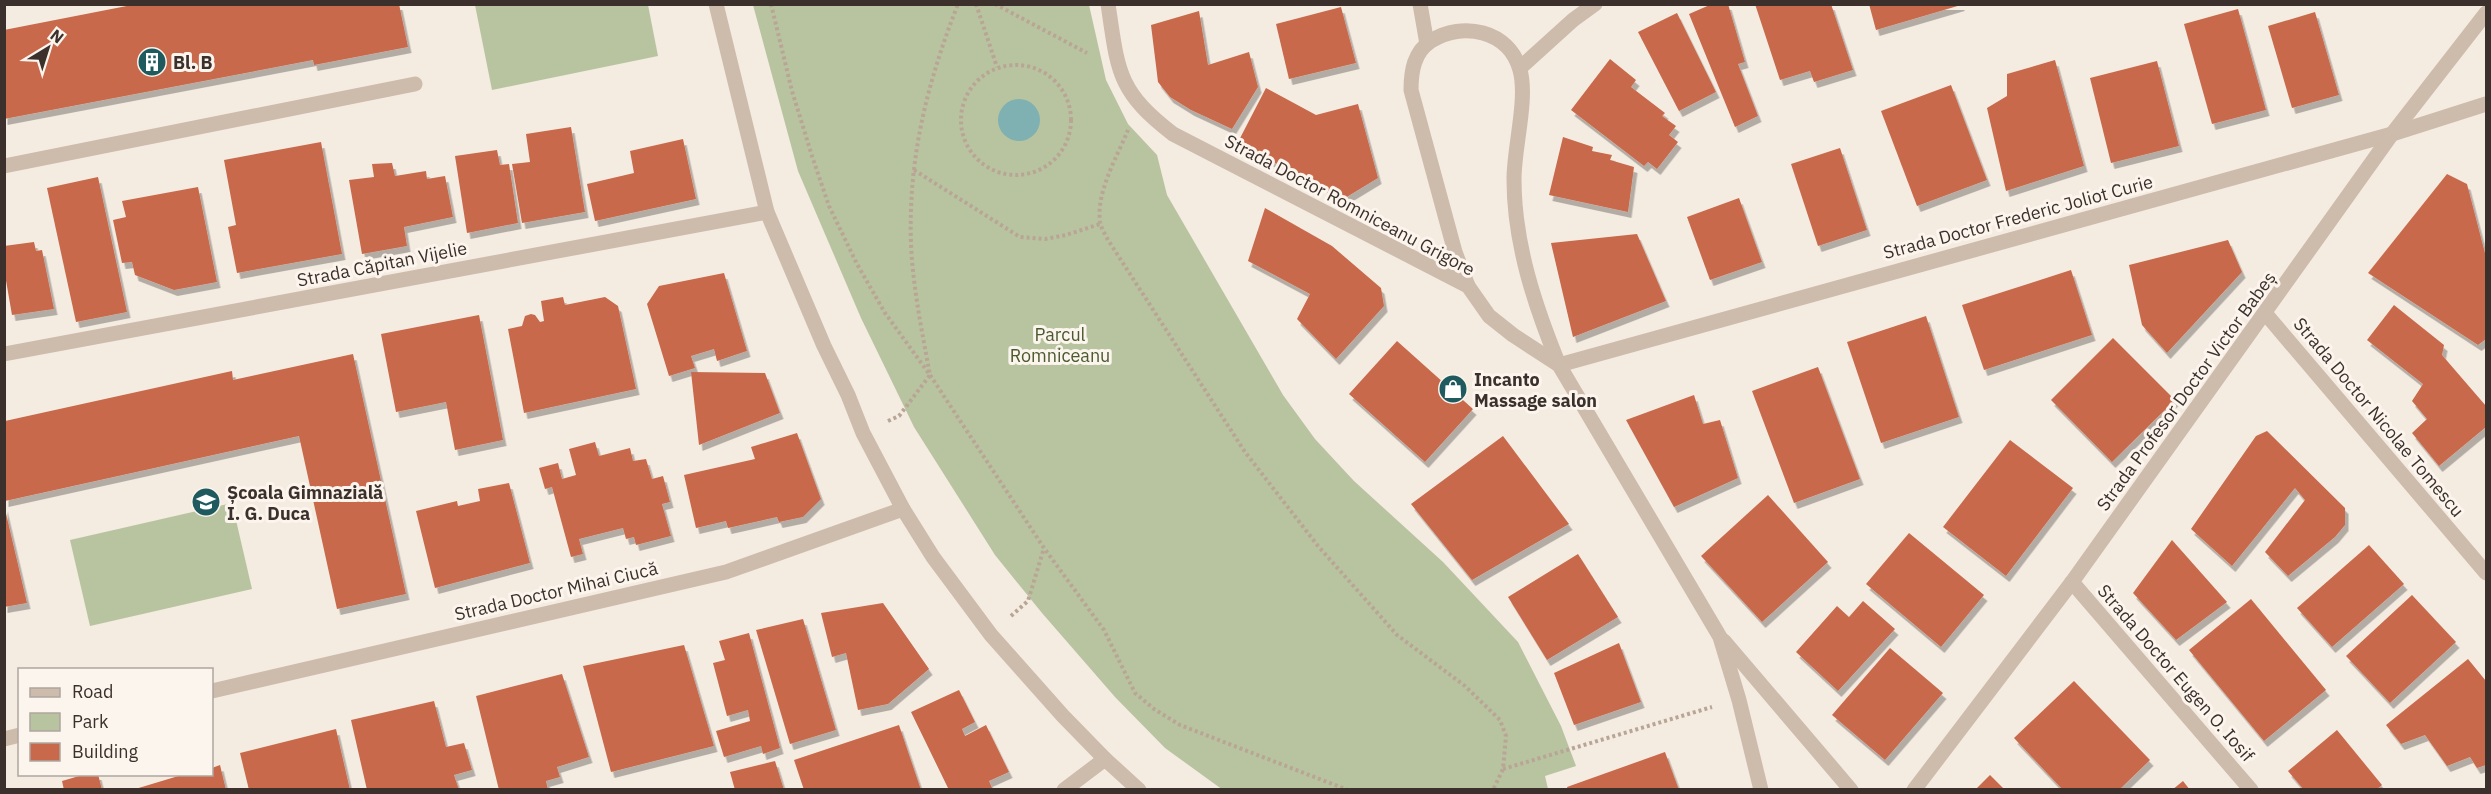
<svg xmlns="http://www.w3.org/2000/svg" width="2491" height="794" viewBox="0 0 2491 794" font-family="'IBM Plex Sans',sans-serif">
  <defs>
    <filter id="shadow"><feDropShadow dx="3.5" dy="6" stdDeviation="0" flood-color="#0004"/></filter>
  </defs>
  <rect width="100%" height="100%" fill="#f4ebe1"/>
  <g fill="#b8c4a0">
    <polygon points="475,5 648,5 658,56 492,90"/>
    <polygon points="753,5 1089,5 1106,80 1128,124 1157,155 1167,195 1283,395 1315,439 1354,481 1443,562 1518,642 1561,726 1576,766 1545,776 1548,789 1223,790 1165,748 1115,697 1042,613 995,555 914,427 861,318 798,171"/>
    <polygon points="232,503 252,589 90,626 70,540"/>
  </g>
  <circle fill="#7fb0b2" cx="1019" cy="120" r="21"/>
  <g fill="#c8694b" filter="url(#shadow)">
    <polygon points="137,4 399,4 408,47 314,65 313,60 4,119 4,30"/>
    <polygon points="1712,4 1728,4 1745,62 1738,64 1758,116 1735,127 1689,14"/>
    <polygon points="1755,4 1831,4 1853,70 1814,82 1810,71 1780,80"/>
    <polygon points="1869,4 1961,4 1961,5 1876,30"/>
    <polygon points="1341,7 1356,63 1289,79 1276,24"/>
    <polygon points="2238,9 2266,110 2212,124 2184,24"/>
    <polygon points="1199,11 1208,65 1249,52 1258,87 1232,129 1191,110 1170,97 1158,82 1151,25"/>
    <polygon points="2315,12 2339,95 2292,108 2268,26"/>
    <polygon points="1677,13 1716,92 1679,111 1638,32"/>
    <polygon points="1610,59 1636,80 1631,87 1665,113 1662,116 1676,126 1669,135 1678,142 1657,169 1648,162 1644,166 1571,110"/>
    <polygon points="2055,60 2084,166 2006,191 1987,108 2007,96 2007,74"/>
    <polygon points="2157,61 2179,146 2111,163 2090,78"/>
    <polygon points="1951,85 1987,180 1917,206 1881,111"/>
    <polygon points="1266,88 1316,115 1358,104 1378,178 1345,198 1237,144"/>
    <polygon points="571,127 585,212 522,223 512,164 530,162 526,134"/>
    <polygon points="1563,137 1593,147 1592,151 1612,155 1610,160 1634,167 1628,212 1549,195"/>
    <polygon points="683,139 696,199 595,221 587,184 634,173 630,151"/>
    <polygon points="321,142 342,254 237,273 228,227 236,225 224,160"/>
    <polygon points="1840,148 1867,230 1818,246 1791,164"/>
    <polygon points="497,150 500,165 509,164 518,223 467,233 455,156"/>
    <polygon points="392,163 395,176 426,171 427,179 445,176 453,217 404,227 407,246 362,254 349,180 374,177 372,164"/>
    <polygon points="2447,174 2467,184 2486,257 2486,339 2478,345 2368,273"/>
    <polygon points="98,177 127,312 76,322 47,188"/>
    <polygon points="198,187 217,282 174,290 135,275 132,262 122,263 113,220 126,217 122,201"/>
    <polygon points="1739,198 1762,262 1710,280 1687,217"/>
    <polygon points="1265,208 1332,246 1381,288 1384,306 1336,359 1297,319 1310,294 1248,261"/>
    <polygon points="1637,234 1666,301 1573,337 1551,243"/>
    <polygon points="2228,240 2242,272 2167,353 2142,325 2129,265"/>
    <polygon points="34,242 36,251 42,250 54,309 12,315 4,269 4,246"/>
    <polygon points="2071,270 2092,335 1984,370 1962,305"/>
    <polygon points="724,273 747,351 717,361 714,349 691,356 695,368 669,376 647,304 659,286"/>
    <polygon points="563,297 565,305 605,297 618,306 636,389 524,413 508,329 522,326 525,316 531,314 535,315 540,322 544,321 541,301"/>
    <polygon points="2394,305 2444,345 2442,355 2486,406 2486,427 2439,466 2412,433 2427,419 2412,401 2423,384 2367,340"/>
    <polygon points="479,315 503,440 455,450 446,402 396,412 381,334"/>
    <polygon points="1926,316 1959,417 1881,443 1847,342"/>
    <polygon points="2113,338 2175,400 2112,462 2051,400"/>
    <polygon points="1397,341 1473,409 1425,462 1349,394"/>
    <polygon points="353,354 406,594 337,609 299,436 5,501 5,421 232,371 233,380"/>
    <polygon points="1818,367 1860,479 1794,503 1752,391"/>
    <polygon points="691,372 765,373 780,413 699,445"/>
    <polygon points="1694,395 1703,424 1720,420 1738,478 1674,507 1626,420"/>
    <polygon points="2267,431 2345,508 2345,525 2335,537 2288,576 2265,552 2305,500 2295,488 2232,566 2191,529 2256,436"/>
    <polygon points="797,433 821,499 803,517 779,522 777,517 728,528 726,521 696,528 684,475 755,459 751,447"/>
    <polygon points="1503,436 1569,524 1472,580 1411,504"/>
    <polygon points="2010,440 2073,488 2006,576 1943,527"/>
    <polygon points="595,442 599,456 630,448 633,461 646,459 652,479 663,476 670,502 662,504 671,536 636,545 634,537 626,539 623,528 579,539 583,554 571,557 552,487 545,489 539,468 558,463 562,479 576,475 569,449"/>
    <polygon points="509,483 530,563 435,588 416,511 457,501 458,506 480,501 478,489"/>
    <polygon points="1768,495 1828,562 1762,622 1701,556"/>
    <polygon points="4,505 27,603 4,607"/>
    <polygon points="1909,533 1984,595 1941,647 1866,584"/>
    <polygon points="2172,540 2227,602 2176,640 2133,593"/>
    <polygon points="2369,545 2404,584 2332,647 2297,608"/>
    <polygon points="1578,554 1618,617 1547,660 1508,597"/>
    <polygon points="2412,595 2456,642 2390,703 2346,656"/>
    <polygon points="2251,599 2326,690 2264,741 2189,650"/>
    <polygon points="1863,601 1895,629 1838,691 1796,652 1837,606 1849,617"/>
    <polygon points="883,603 929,669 888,704 858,710 846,653 832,657 821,613"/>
    <polygon points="803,619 836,730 790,744 756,630"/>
    <polygon points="749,633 780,748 763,754 761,746 724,757 716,731 750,721 748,710 727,716 713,663 725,660 719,641"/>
    <polygon points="1619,643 1641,702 1574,725 1554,673"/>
    <polygon points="684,645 714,746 611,772 583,666"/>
    <polygon points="1890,648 1943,693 1885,760 1832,715"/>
    <polygon points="2468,659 2486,681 2486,765 2477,768 2470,757 2447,766 2425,735 2401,744 2386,725"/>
    <polygon points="562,674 589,757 557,767 560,777 546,781 548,790 499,790 476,696"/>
    <polygon points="2074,681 2150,760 2119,790 2063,790 2014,738"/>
    <polygon points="959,690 975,722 962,729 965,736 986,725 1009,772 989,781 992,788 990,790 949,790 911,712"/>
    <polygon points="434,701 446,747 464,743 472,770 454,775 459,790 367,790 351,720"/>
    <polygon points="899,725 921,790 804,790 794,760"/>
    <polygon points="336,729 350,790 249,790 240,753"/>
    <polygon points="2337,730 2382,785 2376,790 2304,790 2288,771"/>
    <polygon points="1665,752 1679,790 1568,790 1567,787"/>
    <polygon points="775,761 784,790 735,790 730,772"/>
    <polygon points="220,765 226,790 132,790 185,774 212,774 212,768"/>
    <polygon points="86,774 98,774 102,790 64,790 62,781"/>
    <polygon points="1990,775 2005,790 1975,790"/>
    <polygon points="2183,781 2190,790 2172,790"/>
  </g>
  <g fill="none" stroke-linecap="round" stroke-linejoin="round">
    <g stroke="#b9a596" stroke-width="4" stroke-dasharray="3 3" stroke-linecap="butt">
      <polyline points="771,4 792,91 812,156 829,206 857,264 885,313 930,375 1044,548 1104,630 1135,693 1154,709 1180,725 1348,790"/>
      <polyline points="976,4 997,67"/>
      <polyline points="995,4 1087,53"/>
      <circle cx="1016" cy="120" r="55"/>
      <path d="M1128,130c-11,27 -32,62 -28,92 1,6 5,12 8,18l137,212 73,94 79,89 68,51 35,34 6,16 -3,33 -10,21"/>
      <polyline points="914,170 1020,237 1045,239 1066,235 1100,224"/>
      <path d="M888,421l11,-5 31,-41c-8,-43 -17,-87 -19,-131 -3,-85 16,-161 47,-240"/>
      <polyline points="1011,616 1028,601 1044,548"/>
      <polyline points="1503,769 1712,707"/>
    </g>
    <polyline stroke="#cdbbac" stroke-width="15" points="4,166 415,84"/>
    <g stroke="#cdbbac" stroke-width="15">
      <polyline points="716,4 767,212 824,346 848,395 863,433 903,509 933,557 991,635 1063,716 1105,759 1139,790"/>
      <path d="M1108,4c10,67 9,87 65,130l295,152 21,30 24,19 46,30 161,272 19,63 22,90"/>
      <polyline points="1420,4 1427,44"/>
      <polyline points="1520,68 1573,20 1595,4"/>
      <path d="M1468,286l-13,-34 -44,-162c0,-19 3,-38 20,-49 31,-20 78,-11 89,29 8,29 -6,77 -6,109 0,65 21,127 45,186"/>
      <polyline points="2265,313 2486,573"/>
      <polyline points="4,354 767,212"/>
      <polyline points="1559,365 2392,134 2486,104"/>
      <polyline points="2072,582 2251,790"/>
      <polyline points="1724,641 1851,790"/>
      <polyline points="212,691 726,572 903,509"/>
      <polyline points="4,739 20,735"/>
      <polyline points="1064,790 1105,759"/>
      <polyline points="1914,790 2072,582 2392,134 2486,13"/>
    </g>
  </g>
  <defs>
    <g id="building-disc" transform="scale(1.5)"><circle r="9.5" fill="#1f5a5e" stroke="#fbf5ee"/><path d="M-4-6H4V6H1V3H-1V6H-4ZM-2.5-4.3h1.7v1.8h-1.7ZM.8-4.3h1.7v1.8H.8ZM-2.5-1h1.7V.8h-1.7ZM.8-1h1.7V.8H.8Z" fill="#fff"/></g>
    <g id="shop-disc" transform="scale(1.5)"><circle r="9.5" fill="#1f5a5e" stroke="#fbf5ee"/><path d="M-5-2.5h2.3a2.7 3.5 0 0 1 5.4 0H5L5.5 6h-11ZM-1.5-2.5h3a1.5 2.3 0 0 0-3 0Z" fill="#fff"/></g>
    <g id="school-disc" transform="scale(1.5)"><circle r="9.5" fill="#1f5a5e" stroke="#fbf5ee"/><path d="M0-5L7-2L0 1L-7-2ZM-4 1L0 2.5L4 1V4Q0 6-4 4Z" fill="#fff"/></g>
  </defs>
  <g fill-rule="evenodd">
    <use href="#building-disc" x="152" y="62"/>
    <use href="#shop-disc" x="1453" y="389"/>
    <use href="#school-disc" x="206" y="502"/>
  </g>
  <g text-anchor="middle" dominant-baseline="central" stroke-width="6" stroke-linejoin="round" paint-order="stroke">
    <g font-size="18" font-weight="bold" fill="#3b302b" stroke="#fbf5ee" text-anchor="start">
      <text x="173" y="62">Bl. B</text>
      <text x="1474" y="379">Incanto<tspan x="1474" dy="21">Massage salon</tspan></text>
      <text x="227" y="492">Școala Gimnazială<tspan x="227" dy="21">I. G. Duca</tspan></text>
    </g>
    <g font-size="18" fill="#3b302b" stroke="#fbf5ee">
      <text transform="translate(1350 205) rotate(28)">Strada Doctor Romniceanu Grigore</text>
      <text transform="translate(2018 217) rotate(-15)">Strada Doctor Frederic Joliot Curie</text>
      <text transform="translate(382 264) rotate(-11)">Strada Căpitan Vijelie</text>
      <text transform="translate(2186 391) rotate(-54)">Strada Profesor Doctor Victor Babeș</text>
      <text transform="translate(2379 417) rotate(50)">Strada Doctor Nicolae Tomescu</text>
      <text transform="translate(556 591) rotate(-13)">Strada Doctor Mihai Ciucă</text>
      <text transform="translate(2176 673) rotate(49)">Strada Doctor Eugen O. Iosif</text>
    </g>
    <g font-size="18" fill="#4a5a2e" stroke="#fbf5ee">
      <text x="1060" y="334">Parcul<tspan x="1060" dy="21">Romniceanu</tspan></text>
    </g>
  </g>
  <rect width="2491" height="794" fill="none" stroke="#3b302b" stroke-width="12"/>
  <rect x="18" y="668" width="195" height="108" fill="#fbf5ee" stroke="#aea6a0" stroke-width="1.5"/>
  <rect x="30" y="688" width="30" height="9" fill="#cdbbac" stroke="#aea6a0" stroke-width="1.5"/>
  <text x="72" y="698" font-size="18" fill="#3b302b">Road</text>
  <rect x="30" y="713" width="30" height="18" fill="#b8c4a0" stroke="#aea6a0" stroke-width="1.5"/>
  <text x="72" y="728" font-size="18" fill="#3b302b">Park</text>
  <rect x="30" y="743" width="30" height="18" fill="#c8694b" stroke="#aea6a0" stroke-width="1.5"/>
  <text x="72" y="758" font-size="18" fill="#3b302b">Building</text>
  <g transform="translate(48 48) rotate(38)" stroke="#fbf5ee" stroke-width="4.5" paint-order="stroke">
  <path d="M0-4.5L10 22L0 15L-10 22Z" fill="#3b302b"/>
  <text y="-9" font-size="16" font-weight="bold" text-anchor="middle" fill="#3b302b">N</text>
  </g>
</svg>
